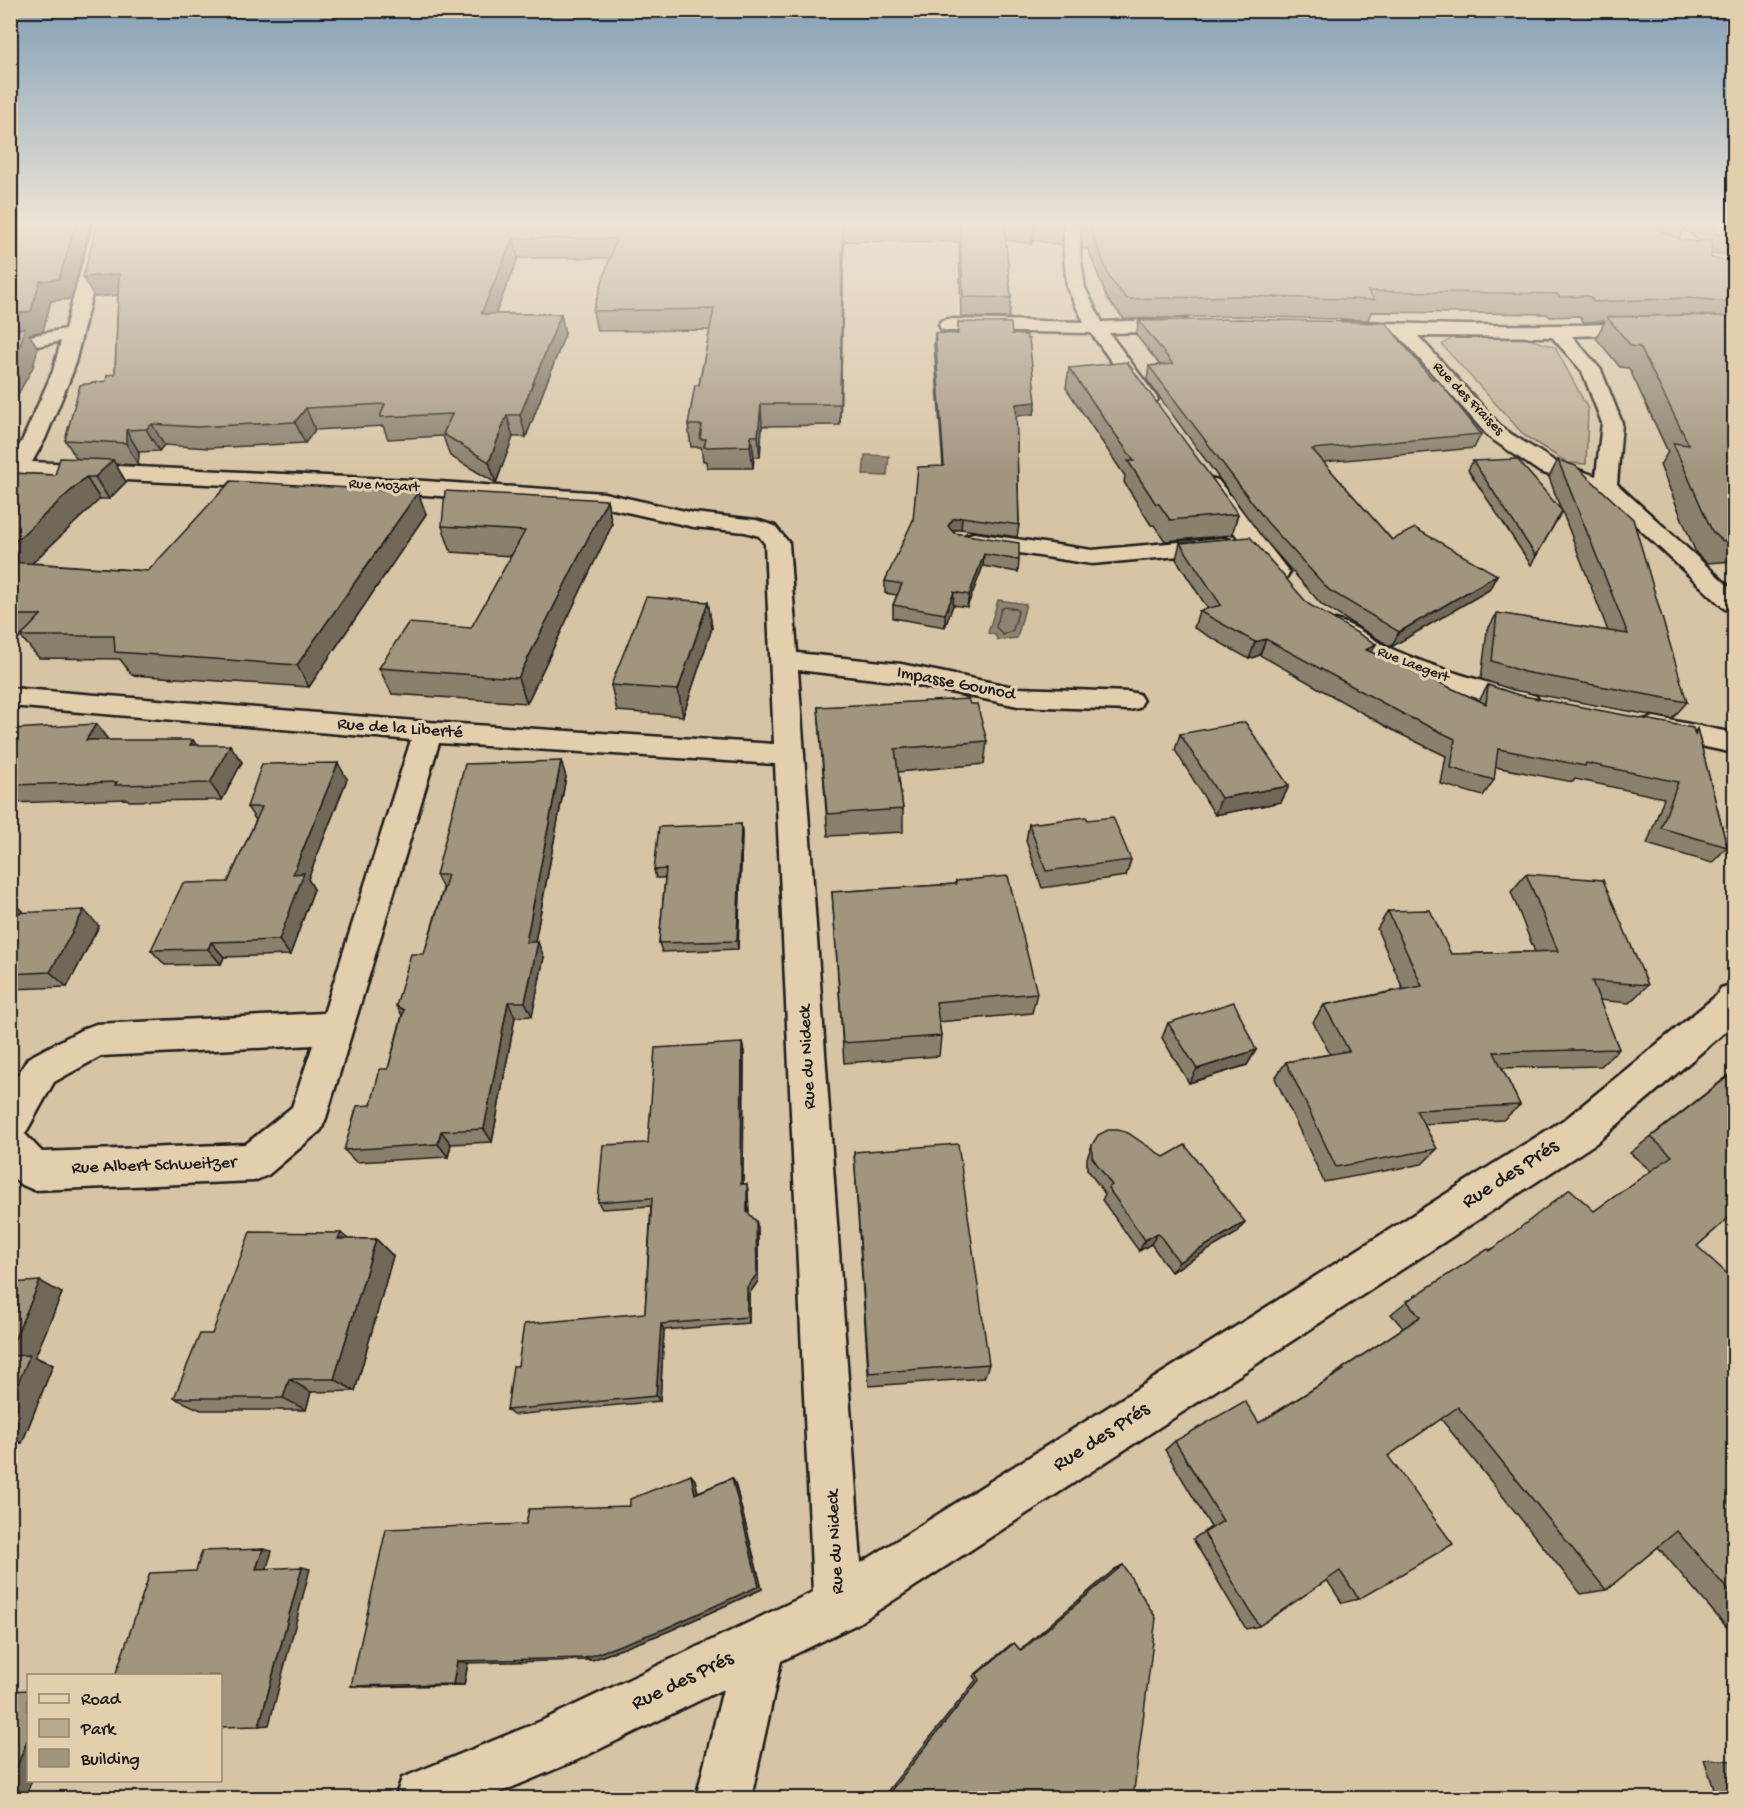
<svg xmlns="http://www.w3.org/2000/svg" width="1745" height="1809" viewBox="0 0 1745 1809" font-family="'Gochi Hand',sans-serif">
  <rect width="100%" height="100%" fill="#d7c4a4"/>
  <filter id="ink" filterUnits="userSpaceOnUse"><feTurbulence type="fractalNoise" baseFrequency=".0167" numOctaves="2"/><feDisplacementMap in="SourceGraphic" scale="12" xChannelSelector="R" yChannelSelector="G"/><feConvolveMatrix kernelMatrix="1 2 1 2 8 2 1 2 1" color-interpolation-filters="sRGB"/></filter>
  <g filter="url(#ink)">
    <polygon fill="#b8a88e" stroke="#6a6255" stroke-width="1.5" points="1452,338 1526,338 1555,347 1588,409 1586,464 1568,463 1525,436 1442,345"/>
    <g fill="#8f8371" stroke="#615a4f" stroke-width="1.5">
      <polygon points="865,455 889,456 887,476 863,475"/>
      <polygon points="998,600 1026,604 1017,638 998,640 995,635 988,633"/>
    </g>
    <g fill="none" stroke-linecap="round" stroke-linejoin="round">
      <polygon stroke="#4a453e" stroke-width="1.5" points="1005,607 1016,609 1018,612 1013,630 1003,635 996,627 1001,609"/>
      <g stroke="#1c1c1c" stroke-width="5">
        <g id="minor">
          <path d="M94,221h16l-37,150 -28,68 -13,23 378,18 194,13 90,20 62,7 19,6 14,17 8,110 104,11 117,24 111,4 10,2 4,7 -4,7 -10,2 -111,-4 -117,-24 -103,-12 63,893 707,-446 148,-121 5,-8 13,-4v40l-138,119 -739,481 -76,37 -30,137h-55l27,-109 -146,71 -90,38h-92l7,-20 137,-56 274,-130 -38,-828 -336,-21 -113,375 -5,12 -53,45 -14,6 -220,9 -14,-6 -10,-10v-86l18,-30 55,-29 13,-5 228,-11 87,-273 -401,-34v-18l418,34 346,22 -9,-200 -6,-8 -14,-4 -51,-5 -90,-20 -194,-13 -387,-19 -13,6v-19l13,-23 30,-68 8,-30 -51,11v-12l55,-11zM313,1045l-21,62 -46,37 -204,8 -17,-18 29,-52 47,-26z"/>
          <polygon points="1064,221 1080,221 1080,254 1085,288 1102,322 1181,319 1188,321 1190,325 1188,329 1181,331 1109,333 1158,399 1155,403 1141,403 1091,333 948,331 941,329 939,325 941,321 948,319 1084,322 1067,288 1064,254"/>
          <path d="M1347,321c70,4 140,5 210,4 59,0 118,-5 177,0v11l-58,-3 -104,3 29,34 21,53 -5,61 117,107v21l-9,-3 -128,-120 -57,-17 -51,-35 -91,-102 -58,-4 -2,-4 2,-4zM1418,336l134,1 30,34 20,52 -6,53 -40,-14 -53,-33z"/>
          <polygon points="1210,478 1218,480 1286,568 1289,573 1286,578 1277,580 1268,578 1199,485 1202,480"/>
          <polygon points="974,533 1092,550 1223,538 1231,540 1235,545 1231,550 1223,552 1092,564 966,545 962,540 966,535"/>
          <path d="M1336,620c21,5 38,22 58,30 45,20 95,33 142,46l4,7 -4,7 -10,2 -18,-3 -134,-47 -47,-28 -4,-6 4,-6z"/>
          <polygon points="1654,717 1734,733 1734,753 1644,734 1640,727 1644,720"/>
        </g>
      </g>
      <use href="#minor" fill="#e3cfad" fill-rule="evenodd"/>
    </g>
    <g fill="#8b806c" stroke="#1c1c1c" stroke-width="1.5" fill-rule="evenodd">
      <polygon points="98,221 1064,221 1062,245 1034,240 1031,244 1005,240 1011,298 1009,318 961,317 959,242 844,241 840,425 762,426 760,457 754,457 753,468 707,468 706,461 703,461 701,447 691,447 688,425 699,385 710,330 597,331 593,311 610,258 518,258 495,314 561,314 565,334 526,437 513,437 496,483 450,456 443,436 388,439 383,426 315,430 305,443 208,448 164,445 159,451 139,452 138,465 115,464 126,482 109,499 100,499 32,563 148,571 426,514 309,687 132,675 120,659 39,658 22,638 10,638 10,473 55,475 77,459 65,440 106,381 115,374 118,295 94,297"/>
      <path d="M1082,221h652v33h-23v4l23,5v298l-27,2 -11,-10 -36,-88 8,-13 -39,-84 -9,-1 -24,-29 9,-17 -21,1 -5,-6 -29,1 -3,-3 -176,-2 -3,8 -131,-4 -113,3 -17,-21 -19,-49 -6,-1zM1684,229l15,12 -4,1 -17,-3z"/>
      <polygon points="1139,321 1432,379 1481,434 1474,448 1323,462 1392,540 1497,575 1489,590 1391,647 1322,605 1262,537 1147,380 1149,366 1160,365 1136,335"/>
      <polygon points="958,322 1012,334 1036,402 1034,414 1016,416 1019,525 1017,537 961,529 952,531 954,533 1019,560 1018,572 983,566 967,607 953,605 945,627 893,618 893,605 897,595 885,593 885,581 943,466 934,345 935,333 958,334"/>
      <polygon points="1069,368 1238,514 1232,535 1165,541 1154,525 1151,525 1124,482 1125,476 1066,388"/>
      <polygon points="1558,460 1687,702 1672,719 1513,690 1481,679 1487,631 1497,613 1608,631 1562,511 1531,565 1468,470 1473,461 1561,510 1549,477"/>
      <polygon points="607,500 612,525 527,703 392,694 379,668 471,628 512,556 451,552 442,526"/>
      <polygon points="1180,543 1308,604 1372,652 1479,701 1488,685 1518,695 1694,732 1697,729 1727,847 1712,863 1647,844 1664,798 1575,779 1573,782 1495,767 1494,780 1483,796 1441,784 1446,756 1396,732 1260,655 1249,659 1194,628 1199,611 1208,609 1176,559"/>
      <polygon points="708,602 712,628 683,716 617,711 611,685"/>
      <polygon points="970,704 987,741 984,764 898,772 903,809 903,832 828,836 818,707"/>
      <polygon points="96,724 108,740 197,745 242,762 222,800 129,801 127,799 10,803 10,732"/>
      <polygon points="1180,734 1289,786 1281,802 1215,815 1175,750"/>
      <polygon points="561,761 566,777 535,942 544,957 532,1016 515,1017 492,1142 451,1144 448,1157 356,1162 344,1150 371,1105 388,1069 402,1015 396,1006 424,954 443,889 436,875"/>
      <polygon points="347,779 308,879 314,889 290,955 224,957 221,964 165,965 151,950 228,882 256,820 247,807"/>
      <polygon points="1088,820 1131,860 1126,876 1042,888 1026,841 1029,824"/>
      <polygon points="741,824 742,833 738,949 662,952 659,943 665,878 656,878 654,870"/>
      <polygon points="1526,874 1648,985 1629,1003 1599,1000 1619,1049 1601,1066 1502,1068 1520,1105 1503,1120 1424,1124 1437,1149 1422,1164 1324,1182 1275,1078 1286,1062 1330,1054 1313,1022 1324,1005 1403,989 1377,929 1388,911 1451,954 1535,952 1511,892"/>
      <polygon points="956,881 1037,993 1032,1013 939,1022 941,1036 939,1056 844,1063 832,892 956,884"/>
      <polygon points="10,906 24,913 99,926 67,987 10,989"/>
      <polygon points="1168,1023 1256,1050 1247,1065 1189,1083 1162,1038"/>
      <polygon points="742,1043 744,1052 743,1184 747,1184 748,1192 749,1214 756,1221 758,1228 758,1281 749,1294 749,1323 664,1330 660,1401 513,1415 507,1410 518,1366 645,1313 651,1206 602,1209 598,1202 648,1143"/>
      <polygon points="1734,1071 1734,1213 1697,1246 1732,1525 1734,1528 1734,1632 1730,1631 1658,1547 1606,1590 1581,1594 1441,1419 1388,1456 1359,1599 1342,1603 1327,1580 1259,1626 1246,1629 1193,1539 1211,1527 1165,1450 1175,1441 1259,1423 1329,1379 1343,1368 1403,1328 1391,1314 1407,1301 1489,1250 1594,1211 1651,1171 1630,1153"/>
      <polygon points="1092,1145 1245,1222 1237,1233 1171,1272 1151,1244 1139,1251 1102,1200 1105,1194 1087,1169 1087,1158"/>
      <polygon points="854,1152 989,1364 984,1378 869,1386"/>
      <polygon points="348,1239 376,1239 393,1256 355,1391 311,1392 306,1410 201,1410 174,1398 212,1334"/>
      <polygon points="10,1283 62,1293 35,1357 53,1365 22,1443 10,1443"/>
      <polygon points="691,1475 695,1480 698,1492 732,1478 735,1483 762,1589 669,1631 592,1660 468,1663 464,1685 365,1687 351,1686 526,1524 630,1506"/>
      <polygon points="1123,1565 1133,1798 882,1798 976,1680 973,1676 1010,1645 1014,1643 1020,1650 1115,1569"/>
      <polygon points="1704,1759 1734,1761 1734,1798 1717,1798"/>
    </g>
    <g fill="#716858" stroke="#1c1c1c" stroke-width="1.5">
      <polygon points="10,221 31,221 39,233 10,236"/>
      <polygon points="77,221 92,221 71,299 51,301 43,331 29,334 38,348 33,367 10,409 10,315 40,281"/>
      <polygon points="1037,221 1034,240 1031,244 1033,225"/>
      <polygon points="843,222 844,241 840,425 840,404"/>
      <polygon points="513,238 518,258 487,335 481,314"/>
      <polygon points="119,274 129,294 94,297 83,277"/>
      <polygon points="561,314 565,334 526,437 520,415"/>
      <polygon points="1036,402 1034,414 1015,416 1016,404"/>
      <polygon points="761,404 762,426 760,457 758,436"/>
      <polygon points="306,408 315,430 305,443 295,422"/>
      <polygon points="507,415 513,437 496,483 489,462"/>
      <polygon points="152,424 164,445 159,451 146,429"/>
      <polygon points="126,430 139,452 138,465 126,443"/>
      <polygon points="751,436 754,457 753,468 750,446"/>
      <polygon points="113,460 126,482 109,499 95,477"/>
      <polygon points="86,477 100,499 11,583 10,546"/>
      <polygon points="418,492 426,514 309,687 297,665"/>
      <polygon points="607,500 612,525 527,703 518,678"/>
      <polygon points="962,517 961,529 952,531 947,538 948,526 953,519"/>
      <polygon points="984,554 983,566 967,607 969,595"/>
      <polygon points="1497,575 1489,590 1391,647 1399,632"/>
      <polygon points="954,592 953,605 945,627 945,614"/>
      <polygon points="708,602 712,628 683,716 678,690"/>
      <polygon points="1266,639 1260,655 1249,659 1255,642"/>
      <polygon points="1376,644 1368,661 1366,650"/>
      <polygon points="96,724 109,741 86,740"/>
      <polygon points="193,740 205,757 190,745"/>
      <polygon points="230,745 242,762 222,800 210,783"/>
      <polygon points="561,761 566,777 532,957 526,942"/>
      <polygon points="338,763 347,779 308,879 314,889 290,955 279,940 293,874"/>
      <polygon points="1289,786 1281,802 1215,815 1221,798"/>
      <polygon points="741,824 742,833 738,949 737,941"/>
      <polygon points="17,906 33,922 12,913"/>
      <polygon points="84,910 99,926 67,987 50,972"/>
      <polygon points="211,942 224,957 221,964 208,949"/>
      <polygon points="538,942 544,957 532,1016 525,1002"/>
      <polygon points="508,1002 515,1017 492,1142 484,1129"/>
      <polygon points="742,1043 744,1052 743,1192 741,1184"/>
      <polygon points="1256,1050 1247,1065 1189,1083 1197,1069"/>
      <polygon points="441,1131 451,1144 448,1157 438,1144"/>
      <polygon points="747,1184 748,1192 749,1219 747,1212"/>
      <polygon points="756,1221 758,1228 758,1281 749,1294 749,1323 747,1317 747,1287"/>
      <polygon points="1245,1222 1237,1233 1171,1272 1179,1262"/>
      <polygon points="341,1233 360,1249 338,1239"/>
      <polygon points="1158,1233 1151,1244 1139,1251 1145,1240"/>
      <polygon points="376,1239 393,1256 355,1391 334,1379"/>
      <polygon points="40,1281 62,1293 35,1357 53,1365 22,1443 10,1439 10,1349"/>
      <polygon points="661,1324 664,1330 660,1401 656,1396"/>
      <polygon points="289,1379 311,1392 306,1410 283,1398"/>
      <polygon points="691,1475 695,1480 699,1499 695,1494"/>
      <polygon points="732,1478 735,1483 762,1589 669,1631 592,1660 585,1658"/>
      <polygon points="263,1549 272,1551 266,1571 256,1569"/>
      <polygon points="302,1567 310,1569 269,1725 259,1726"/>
      <polygon points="457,1661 468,1663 464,1685 453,1684"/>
      <polygon points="28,1738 28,1780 32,1780 25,1798 10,1798 10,1785"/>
    </g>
    <g fill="#a2957e" stroke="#1c1c1c" stroke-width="1.5">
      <polygon points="25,221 77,221 59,279 40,281 31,311 10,315 10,252"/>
      <polygon points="98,221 634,221 635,222 647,222 648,221 1004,221 1011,298 963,297 960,223 843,222 840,404 761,404 758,436 751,436 750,446 704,447 706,439 700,439 702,425 688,425 695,385 699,385 714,309 593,311 616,239 513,238 481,314 561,314 520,415 507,415 489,462 443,434 452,414 380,417 385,404 306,408 295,422 196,427 152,424 146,429 126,430 126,443 65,440 80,385 106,381 107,375 115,374 119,274 83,277"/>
      <polygon points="1007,221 1064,221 1064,226 1037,221 1033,225"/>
      <polygon points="1085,221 1649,221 1657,229 1679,239 1695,242 1712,239 1711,258 1734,263 1734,302 1688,298 1594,302 1589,296 1560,297 1557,294 1368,291 1375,300 1242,296 1127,299 1110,279 1091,230 1085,229"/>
      <polygon points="1708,221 1734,221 1734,234 1714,234 1716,229 1713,224"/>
      <polygon points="1688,315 1734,317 1734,540 1723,541 1712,531 1673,443 1689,445 1640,347 1631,346 1607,317"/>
      <polygon points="1241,319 1386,323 1432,379 1437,379 1481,434 1312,449 1392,540 1415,528 1497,575 1399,632 1329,590 1267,522 1149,366 1173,364 1139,321"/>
      <polygon points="958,322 1011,323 1012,334 1027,335 1027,339 1029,339 1036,402 1016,404 1019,525 962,517 953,519 948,526 954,533 1019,543 1019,560 984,554 969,595 954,592 945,614 893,605 902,584 885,581 913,520 918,467 944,466 935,333 958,334"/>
      <polygon points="25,328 20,347 10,363 10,330"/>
      <polygon points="1127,362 1238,514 1170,520 1159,504 1156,504 1128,461 1134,461 1069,368"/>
      <polygon points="60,458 113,460 95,477 86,477 10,546 10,473 55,475"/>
      <polygon points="1517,459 1562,511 1536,556 1473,461"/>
      <polygon points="1558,460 1576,466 1633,519 1687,702 1524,672 1492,661 1497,613 1628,634"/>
      <polygon points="231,481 418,492 297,665 115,652 114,636 21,636 41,615 10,615 10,562 148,571"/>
      <polygon points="445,491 607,500 518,678 379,668 408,623 471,628 525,531 442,526"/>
      <polygon points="1250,537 1308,604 1376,644 1366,650 1486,704 1488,685 1518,695 1693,728 1695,735 1697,729 1727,847 1661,828 1678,782 1586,763 1585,766 1498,749 1494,780 1451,768 1455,739 1405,715 1266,639 1255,642 1199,611 1221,605 1180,543"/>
      <polygon points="646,597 708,602 678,690 611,685"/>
      <polygon points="968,699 970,704 977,704 987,741 895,749 903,809 827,814 818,707"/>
      <polygon points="1245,722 1289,786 1221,798 1180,734"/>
      <polygon points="96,724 86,740 193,740 190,745 230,745 210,783 115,785 117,782 10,785 10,732 13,729"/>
      <polygon points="561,761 526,942 538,942 525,1002 508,1002 484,1129 441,1131 438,1144 344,1150 357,1106 371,1105 380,1069 388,1069 404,1010 396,1006 411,954 424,954 448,875 436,875 465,764"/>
      <polygon points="338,763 293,874 304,873 279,940 211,942 208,949 151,950 183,883 228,882 262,807 247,807 262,764"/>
      <polygon points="1086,817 1088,820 1113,817 1131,860 1046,871 1029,824"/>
      <polygon points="741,824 737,941 659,943 666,869 654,870 659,827"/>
      <polygon points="1526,874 1603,880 1648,985 1592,981 1619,1049 1494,1052 1520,1105 1416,1110 1437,1149 1336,1167 1286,1062 1349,1051 1324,1005 1422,986 1388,911 1430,910 1451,954 1558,951"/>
      <polygon points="1008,876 1037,993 936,1002 941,1036 843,1043 832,892 956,884 956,881"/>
      <polygon points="10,906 17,906 12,913 84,910 50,972 10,974"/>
      <polygon points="1234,1002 1256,1050 1197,1069 1168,1023"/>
      <polygon points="742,1043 741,1184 747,1184 747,1212 756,1221 757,1274 747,1287 747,1317 661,1324 656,1396 507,1410 513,1366 518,1366 524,1324 645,1313 652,1198 598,1202 603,1145 648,1143 655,1048"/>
      <polygon points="1734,1072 1734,1213 1697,1246 1734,1280 1734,1523 1732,1525 1734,1528 1734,1597 1677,1531 1606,1590 1458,1407 1388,1456 1453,1544 1359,1599 1340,1571 1259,1626 1204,1533 1223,1521 1175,1441 1245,1401 1259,1423 1344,1370 1343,1368 1420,1317 1407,1301 1488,1249 1490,1251 1570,1189 1594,1211 1672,1156 1651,1137"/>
      <polygon points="1108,1130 1118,1130 1128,1133 1164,1157 1185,1145 1245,1222 1179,1262 1158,1233 1145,1240 1108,1188 1112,1185 1092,1157 1092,1145 1098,1135"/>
      <polygon points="958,1144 989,1364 869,1373 854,1152"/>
      <polygon points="250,1232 341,1233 338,1239 376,1239 334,1379 289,1379 283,1398 174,1398 200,1334 212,1334"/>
      <polygon points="40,1281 10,1349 10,1283"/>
      <polygon points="30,1355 10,1402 10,1356"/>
      <polygon points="691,1475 695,1494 732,1478 759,1586 664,1629 585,1658 457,1661 453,1684 351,1686 386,1529 526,1524 529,1509 630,1506 630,1499"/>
      <polygon points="263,1549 256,1569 302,1567 259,1726 220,1727 220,1676 115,1676 150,1573 196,1571 202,1551"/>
      <polygon points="1123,1565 1156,1618 1133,1798 885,1798 979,1680 977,1674 1014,1643 1021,1651"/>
      <polygon points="28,1690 28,1738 10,1785 10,1691"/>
    </g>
  </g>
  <linearGradient id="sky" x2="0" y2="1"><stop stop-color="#84a0b8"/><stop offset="0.47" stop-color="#ede4d6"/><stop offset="1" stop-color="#ede4d6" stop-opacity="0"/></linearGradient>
  <rect width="1745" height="474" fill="url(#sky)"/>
  <g text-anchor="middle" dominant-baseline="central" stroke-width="6" stroke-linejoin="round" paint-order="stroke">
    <g font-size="15" fill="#1c1c1c" stroke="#e3cfad">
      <text transform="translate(1468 399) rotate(46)">Rue des Fraises</text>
      <text transform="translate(384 486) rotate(3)">Rue Mozart</text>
      <text transform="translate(1413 665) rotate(21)">Rue Laegert</text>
    </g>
    <g font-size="18" fill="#1c1c1c" stroke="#e3cfad">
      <text transform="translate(956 684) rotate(11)">Impasse Gounod</text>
      <text transform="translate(400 729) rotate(4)">Rue de la Liberté</text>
      <text transform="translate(808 1057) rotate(-93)">Rue du Nideck</text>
      <text transform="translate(154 1166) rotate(-2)">Rue Albert Schweitzer</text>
      <text transform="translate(836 1542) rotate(-93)">Rue du Nideck</text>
    </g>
    <g font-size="21" fill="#1c1c1c" stroke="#e3cfad">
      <text transform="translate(1511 1175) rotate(-33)">Rue des Prés</text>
      <text transform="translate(1102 1438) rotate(-33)">Rue des Prés</text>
      <text transform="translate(683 1682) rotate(-26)">Rue des Prés</text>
    </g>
  </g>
  <rect width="1745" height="1809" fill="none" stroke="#e3cfad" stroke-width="36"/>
  <rect x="18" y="18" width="1709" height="1773" fill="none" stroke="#1c1c1c" stroke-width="2" filter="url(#ink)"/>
  <rect x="27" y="1674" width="195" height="108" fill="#e3cfad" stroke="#938773" stroke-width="1.5"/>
  <rect x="39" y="1694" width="30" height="9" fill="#e3cfad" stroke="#938773" stroke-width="1.5"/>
  <text x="81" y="1704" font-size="18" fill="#1c1c1c">Road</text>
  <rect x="39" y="1719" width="30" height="18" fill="#b8a88e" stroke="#938773" stroke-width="1.5"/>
  <text x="81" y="1734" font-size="18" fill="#1c1c1c">Park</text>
  <rect x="39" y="1749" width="30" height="18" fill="#a2957e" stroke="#938773" stroke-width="1.5"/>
  <text x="81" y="1764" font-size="18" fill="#1c1c1c">Building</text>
</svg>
